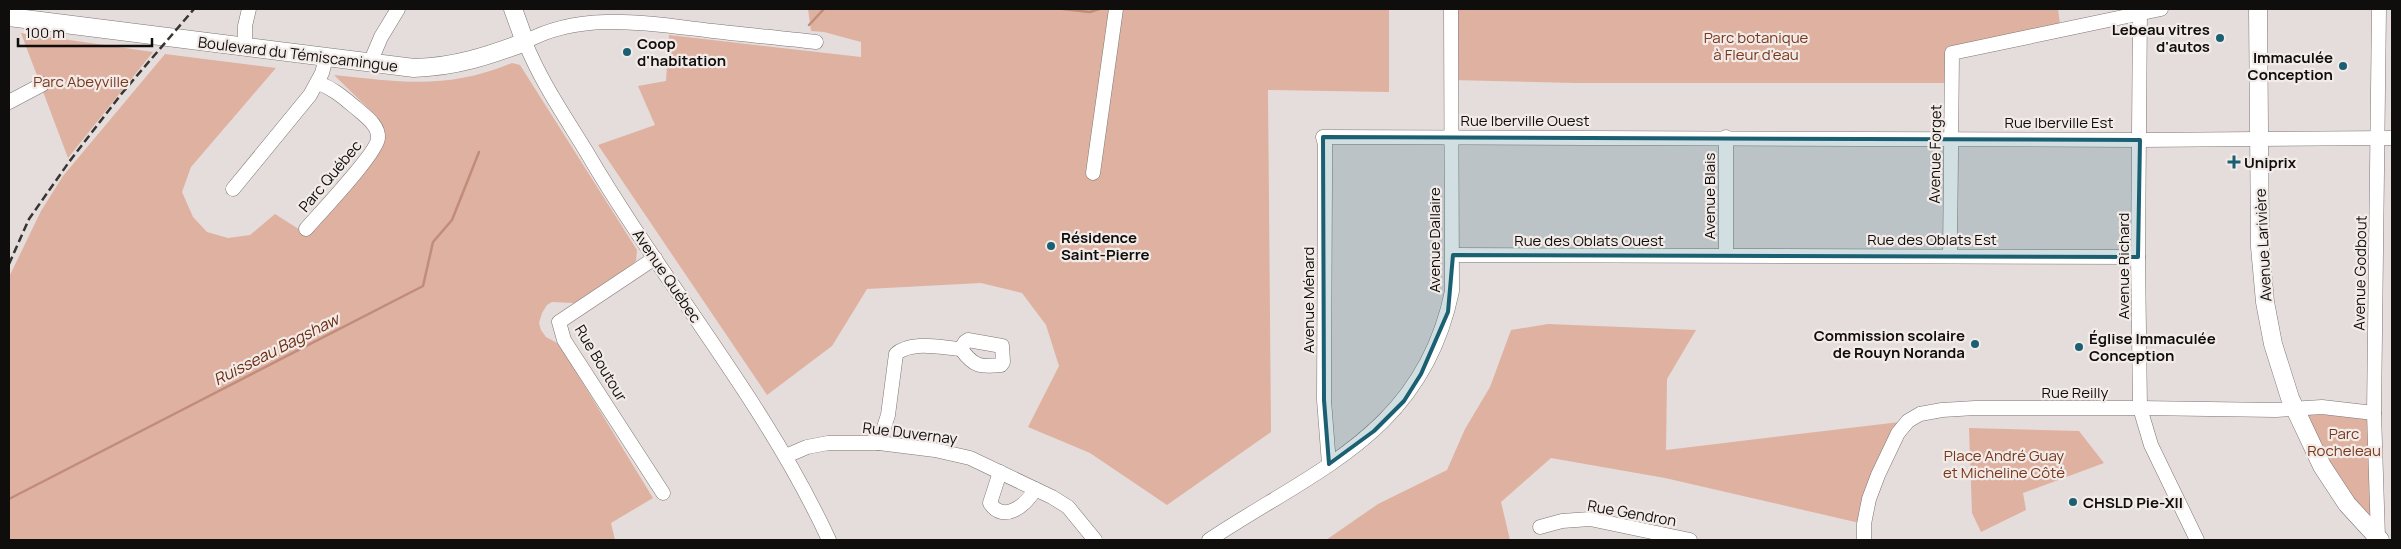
<svg xmlns="http://www.w3.org/2000/svg" width="2401" height="549" viewBox="0 0 2401 549" font-family="Manrope,sans-serif">
  <rect width="100%" height="100%" fill="#e5dddb"/>
  <g fill="#dfb1a0">
    <polygon points="808,9 1389,9 1389,92 1268,90 1271,432 1167,505 1090,453 1028,427 1059,366 1046,325 1022,293 981,283 867,289 832,346 767,395 598,145 655,125 638,86 666,81 669,35 861,57 861,42 824,32 811,31"/>
    <polygon points="1451,9 2058,9 2061,31 1952,53 1952,83 1576,83 1451,80"/>
    <polygon points="21,33 153,52 68,158"/>
    <path d="M165,54l111,14 -85,99 -9,25 11,25 14,15 21,6 22,-3 25,-21 33,21 72,-84 4,-15 -6,-18 -44,-43c68,7 113,15 178,-12l8,2 117,185 -1,11 -7,6 -55,36 -22,-1 -5,3 -5,8 -3,10 2,7 5,7 13,7 94,154 -42,25 4,17h-606v-263l32,-66 22,-35z"/>
    <polygon points="1548,324 1696,330 1667,379 1666,450 1908,421 1864,524 1665,478 1551,458 1501,502 1510,540 1326,540 1378,504 1447,470 1465,429 1490,387 1511,330"/>
    <polygon points="2295,409 2374,413 2378,538"/>
    <polygon points="1969,428 2079,431 2104,463 2023,493 2026,510 1981,532 1972,513"/>
  </g>
  <g fill="none" stroke-linecap="round" stroke-linejoin="round">
    <g stroke="#c18c79" stroke-width="2.5">
      <polyline points="1063,9 1090,12 1099,9"/>
      <polyline points="809,25 824,9"/>
      <polyline points="9,499 423,286 433,242 452,220 479,152"/>
    </g>
    <g stroke="#7c7673" stroke-width="15">
      <g id="minor">
        <polyline points="2140,9 2138,257 2140,408 2151,445 2197,540"/>
        <path d="M816,42c-34,-4 -69,-7 -103,-11 -61,-7 -131,-21 -188,11 16,40 39,73 61,109 77,132 179,250 243,389"/>
        <polyline points="245,48 245,26 249,9"/>
        <polyline points="370,63 381,37 398,9"/>
        <polyline points="9,102 43,84"/>
        <polyline points="1093,173 1116,9"/>
        <polyline points="233,189 310,95 322,73 326,58"/>
        <path d="M306,229c12,-14 72,-77 72,-91 1,-13 -13,-22 -22,-30 -12,-10 -23,-20 -38,-25"/>
        <polyline points="1453,255 2138,257"/>
        <polyline points="1726,255 1726,137"/>
        <polyline points="1950,255 1952,53 2161,9"/>
        <polyline points="655,258 559,322 564,340 663,493"/>
        <path d="M968,340l34,6 1,16 -2,3c-21,2 -27,2 -40,-16l4,-7z"/>
        <path d="M879,443l9,-28 8,-61c15,-14 46,-6 65,-5"/>
        <polyline points="786,456 807,447 828,443 879,443 935,450 970,458 1052,497 1068,507 1095,540"/>
        <polyline points="1329,464 1324,400 1325,179 1325,144 1323,137 2140,140 2392,138"/>
        <path d="M1000,472l-10,31c13,21 37,2 45,-14"/>
        <polyline points="1540,527 1562,521 1590,519 1690,540"/>
        <polyline points="2378,538 2374,413 2379,9"/>
        <path d="M1209,540c107,-71 214,-107 243,-249l-1,-282"/>
        <polyline points="1864,540 1864,524 1869,499 1878,475 1898,433 1908,421 1920,414 1942,410 1975,408 2140,408 2276,410 2322,407 2374,413"/>
      </g>
    </g>
    <g stroke="#7c7673" stroke-width="19">
      <g id="major">
        <polyline points="2258,9 2260,247 2265,302 2273,344 2290,398 2322,466 2347,504 2380,540"/>
        <path d="M9,17l405,51c40,-1 74,-12 111,-26l-12,-33"/>
      </g>
    </g>
    <use href="#minor" stroke="#fff" stroke-width="14"/>
    <use href="#major" stroke="#fff" stroke-width="18"/>
    <polyline stroke="#373432" stroke-width="2.5" stroke-dasharray="8 4" stroke-linecap="butt" points="9,264 29,219 69,162 123,92 194,9"/>
  </g>
  <path fill="#1b5f72" fill-opacity="0.2" stroke="#1b5f72" stroke-width="4" stroke-linejoin="round" d="M1323,137l817,3 -2,117 -685,-2 -5,57 -27,62 -17,27 -30,30 -45,33 -5,-64z"/>
  <g fill="#1b5f72" stroke="#f2ebe8" stroke-width="2">
    <circle cx="2220" cy="38" r="5"/>
    <circle cx="627" cy="52" r="5"/>
    <circle cx="2343" cy="66" r="5"/>
    <path d="M2231.5 154.5h5v5h5v5h-5v5h-5v-5h-5v-5h5z"/>
    <circle cx="1051" cy="246" r="5"/>
    <circle cx="1975" cy="344" r="5"/>
    <circle cx="2079" cy="347" r="5"/>
    <circle cx="2073" cy="502" r="5"/>
  </g>
  <g text-anchor="middle" dominant-baseline="central" stroke-width="4.5" stroke-linejoin="round" paint-order="stroke">
    <g font-size="15" font-weight="bold" fill="#100e0d" stroke="#f2ebe8" text-anchor="start">
      <text x="2210" y="29" text-anchor="end">Lebeau vitres<tspan x="2210" dy="17">d'autos</tspan></text>
      <text x="637" y="43">Coop<tspan x="637" dy="17">d'habitation</tspan></text>
      <text x="2333" y="57" text-anchor="end">Immaculée<tspan x="2333" dy="17">Conception</tspan></text>
      <text x="2244" y="162">Uniprix</text>
      <text x="1061" y="237">Résidence<tspan x="1061" dy="17">Saint-Pierre</tspan></text>
      <text x="1965" y="335" text-anchor="end">Commission scolaire<tspan x="1965" dy="17">de Rouyn Noranda</tspan></text>
      <text x="2089" y="338">Église Immaculée<tspan x="2089" dy="17">Conception</tspan></text>
      <text x="2083" y="502">CHSLD Pie-XII</text>
    </g>
    <g font-size="15" fill="#79371c" stroke="#f2ebe8">
      <text x="1756" y="37">Parc botanique<tspan x="1756" dy="17">à Fleur d'eau</tspan></text>
      <text x="81" y="81">Parc Abeyville</text>
      <text x="2344" y="433">Parc<tspan x="2344" dy="17">Rocheleau</tspan></text>
      <text x="2004" y="455">Place André Guay<tspan x="2004" dy="17">et Micheline Côté</tspan></text>
    </g>
    <g font-size="15" fill="#100e0d" stroke="#f2ebe8">
      <text transform="translate(298 54) rotate(7)">Boulevard du Témiscamingue</text>
      <text x="1525" y="120">Rue Iberville Ouest</text>
      <text x="2059" y="122">Rue Iberville Est</text>
      <text transform="translate(1935 154) rotate(-89)">Avenue Forget</text>
      <text transform="translate(330 176) rotate(-50)">Parc Québec</text>
      <text transform="translate(1709 196) rotate(-90)">Avenue Blais</text>
      <text x="1932" y="239">Rue des Oblats Est</text>
      <text transform="translate(1434 240) rotate(-90)">Avenue Dallaire</text>
      <text x="1589" y="240">Rue des Oblats Ouest</text>
      <text transform="translate(2263 245) rotate(-93)">Avenue Larivière</text>
      <text transform="translate(2123 266) rotate(-90)">Avenue Richard</text>
      <text transform="translate(2360 273) rotate(-89)">Avenue Godbout</text>
      <text transform="translate(667 276) rotate(56)">Avenue Québec</text>
      <text transform="translate(1308 300) rotate(-90)">Avenue Ménard</text>
      <text transform="translate(601 363) rotate(59)">Rue Boutour</text>
      <text x="2075" y="392">Rue Reilly</text>
      <text transform="translate(910 433) rotate(7)">Rue Duvernay</text>
      <text transform="translate(1632 513) rotate(10)">Rue Gendron</text>
    </g>
    <g font-size="16" font-style="italic" fill="#6c2b10" stroke="#f2ebe8">
      <text transform="translate(276 349) rotate(-27)">Ruisseau Bagshaw</text>
    </g>
  </g>
  <rect width="2401" height="549" fill="none" stroke="#100e0d" stroke-width="20"/>
  <path d="M18 38v8h134v-8" fill="none" stroke="#100e0d" stroke-width="2.5"/>
  <text x="25" y="38" font-size="15" fill="#100e0d" stroke="#f2ebe8" stroke-width="4" paint-order="stroke">100 m</text>
</svg>
